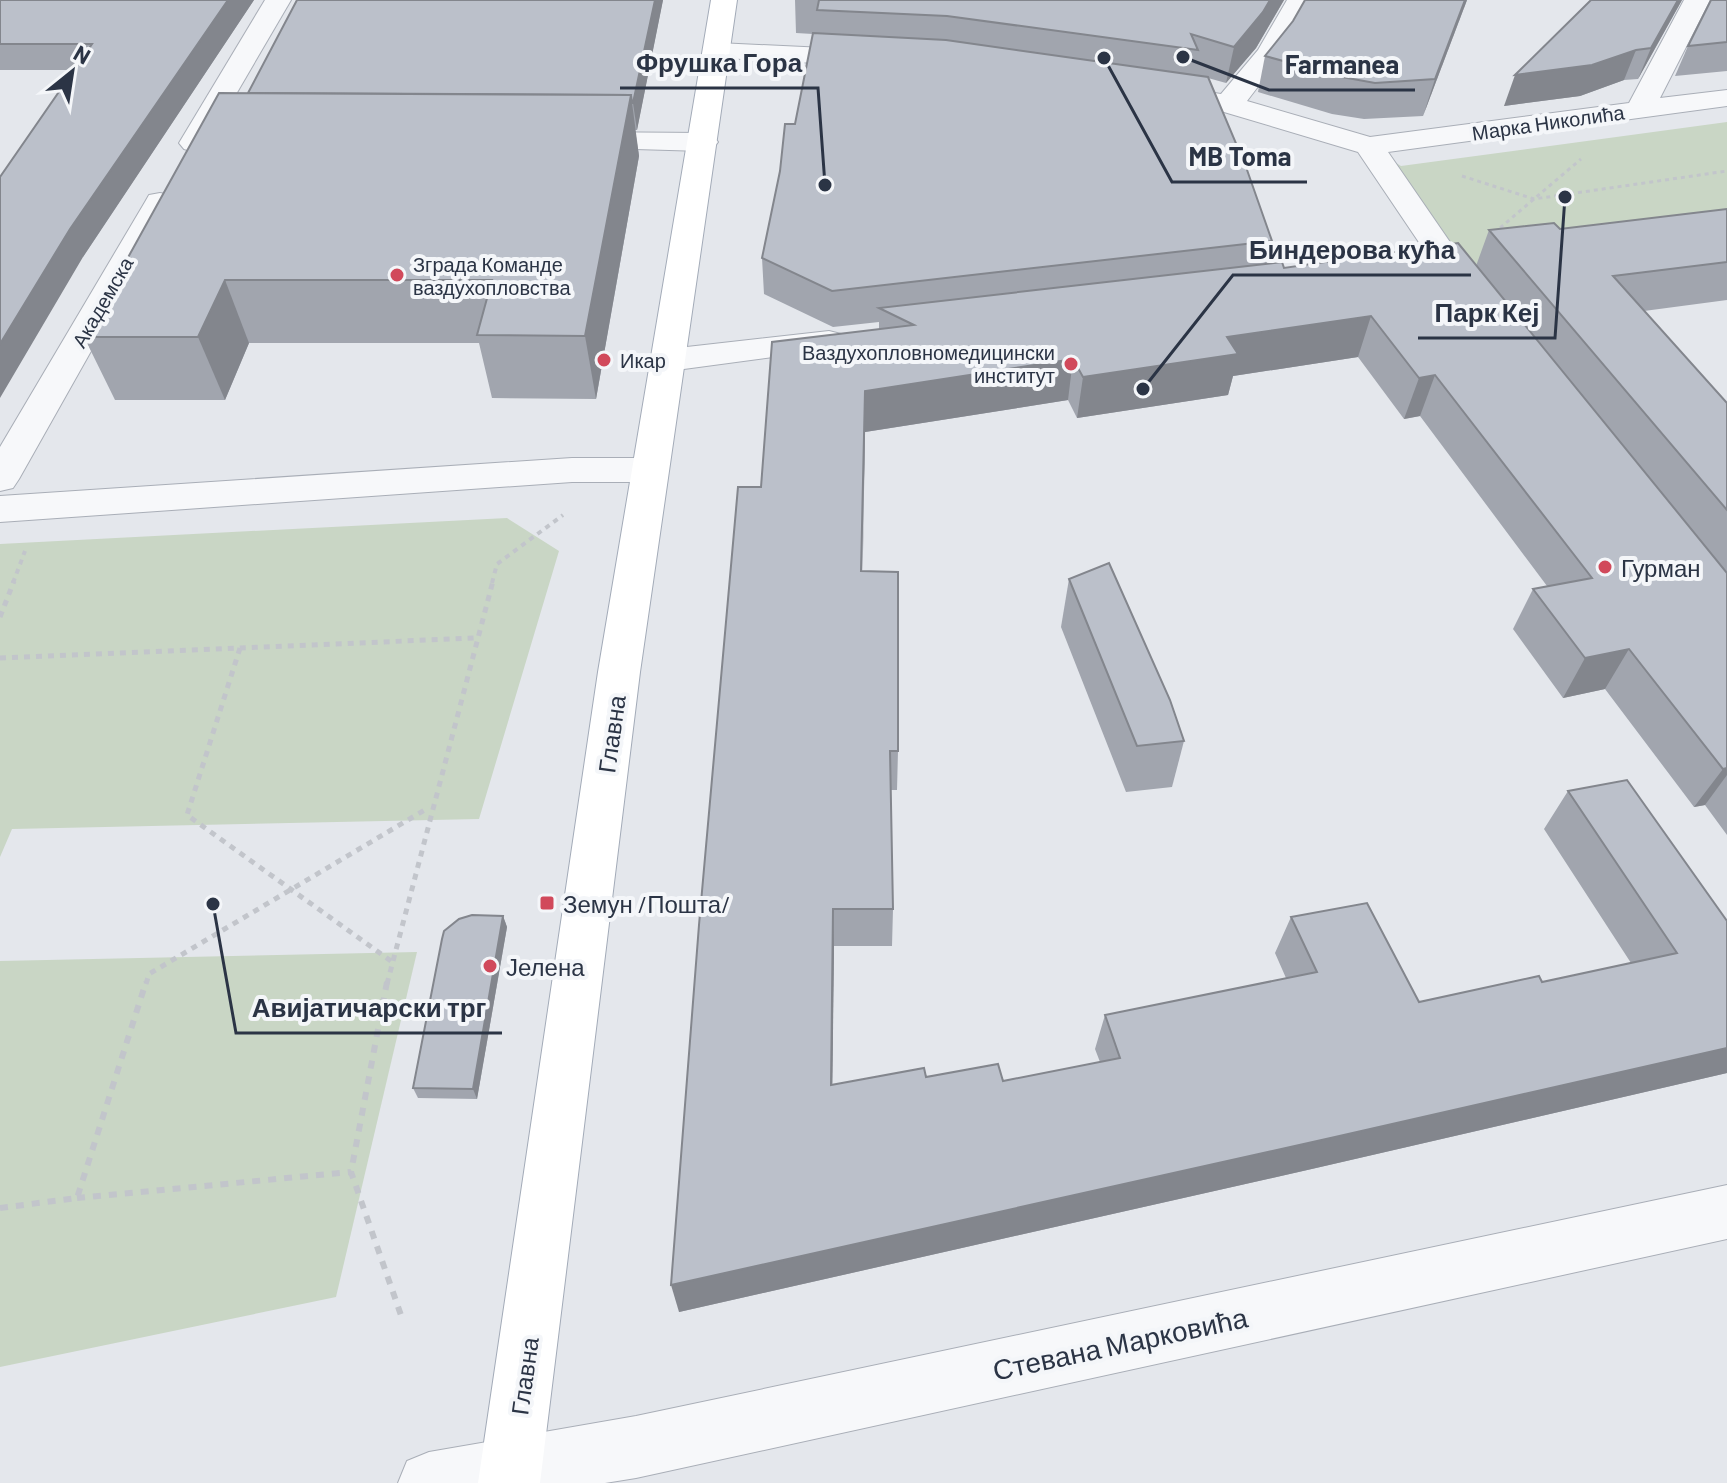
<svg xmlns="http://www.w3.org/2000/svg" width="1727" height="1483" viewBox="0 0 1727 1483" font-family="Barlow,sans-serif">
  <rect width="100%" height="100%" fill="#e4e7ec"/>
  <g fill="#c9d6c5">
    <polygon points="1727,122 1727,228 1452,268 1369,146 1401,166"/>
    <polygon points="507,518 559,551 479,819 12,829 0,857 0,544"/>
    <polygon points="417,952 336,1297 0,1367 0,961"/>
  </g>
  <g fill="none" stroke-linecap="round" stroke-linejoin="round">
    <g stroke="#a9aeb7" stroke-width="2">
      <g id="minor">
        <polygon points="265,0 291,0 204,149 194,152 184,149 179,143"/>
        <polygon points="1287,0 1313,0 1282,55 1247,101 1370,137 1629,103 1684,0 1710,0 1660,98 1727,90 1727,106 1388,152 1463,261 1491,294 1486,301 1474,304 1462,301 1441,275 1358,152 1224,112 1152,99 1148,93 1152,87 1162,85 1221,94 1258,50"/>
        <polygon points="718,43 867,50 877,52 881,58 877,64 867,66 708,57 704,51 708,45"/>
        <polygon points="577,132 703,133 713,136 718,142 713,148 703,151 567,147 562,141 567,135"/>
        <polygon points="160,193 171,195 175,202 19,479 13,488 0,491 0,447 145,202 149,195"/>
        <polygon points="829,331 841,334 846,341 841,348 669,371 657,368 652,360 657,352 669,349"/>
        <polygon points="572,458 649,458 662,461 668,470 662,479 649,482 572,482 0,522 0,496"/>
        <polygon points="1727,1185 1727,1239 636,1478 605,1483 398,1483 407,1461 429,1452 636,1416"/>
      </g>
    </g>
    <g stroke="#a3abb8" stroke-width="2">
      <polygon id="major" points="711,0 737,0 640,672 540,1483 478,1483 598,672"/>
    </g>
    <g stroke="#c2c5cb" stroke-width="3" stroke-dasharray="4 4" stroke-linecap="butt">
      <polyline points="1462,176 1534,199 1727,171"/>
      <polyline points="1494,233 1581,159"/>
    </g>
    <g stroke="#c2c5cb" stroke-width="4" stroke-dasharray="5 5" stroke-linecap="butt">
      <polyline points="13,583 25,551"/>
      <polyline points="492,583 497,564 563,515"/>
    </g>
    <g stroke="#c2c5cb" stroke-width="5" stroke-dasharray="6 6" stroke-linecap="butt">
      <polyline points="0,617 14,581"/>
      <polyline points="240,648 187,815 391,961"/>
      <polyline points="0,658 476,638"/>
      <polyline points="146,984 149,974 428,808"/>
      <polyline points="387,984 493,581"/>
    </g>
    <g stroke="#c2c5cb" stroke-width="6" stroke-dasharray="8 8" stroke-linecap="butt">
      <polyline points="387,982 351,1172 402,1318"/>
      <polyline points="77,1198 351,1172"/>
      <polyline points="0,1208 77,1198 146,982"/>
    </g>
    <use href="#minor" fill="#f7f8fa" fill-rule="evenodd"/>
    <use href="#major" fill="#fff" fill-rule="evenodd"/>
  </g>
  <g fill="#a1a5ae">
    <polygon points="0,0 254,0 83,257 74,70 0,70"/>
    <polygon points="297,0 663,0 637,130 635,130 639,156 596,399 492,398 479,343 249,343 225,400 115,400 84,337 248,93"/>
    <polygon points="795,0 1284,0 1256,48 1226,83 1208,78 1272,241 1267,264 1284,268 1476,266 1489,230 1560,229 1727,209 1727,300 1644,311 1727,403 1727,835 1705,805 1694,807 1605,689 1563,698 1513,629 1533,589 1547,586 1420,416 1404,419 1358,357 1233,376 1228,395 1077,418 1068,400 865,432 862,571 898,751 897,790 891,790 893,909 892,946 834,946 832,1085 926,1077 1003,1081 1100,1062 1095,1049 1105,1015 1286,978 1275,953 1291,917 1419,1002 1542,982 1631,963 1544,829 1568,791 1627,780 1727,1073 1316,1168 679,1312 761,487 879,329 879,322 833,327 764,294 762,258 795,124 813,34 796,33"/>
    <polygon points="1467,0 1423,116 1364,119 1332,114 1258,92 1265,56 1293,21"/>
    <polygon points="1591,0 1682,0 1638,79 1624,80 1580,96 1504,106"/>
    <polygon points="1727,0 1727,71 1675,76 1688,46"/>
    <polygon points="1069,579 1184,741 1172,787 1126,792 1061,627"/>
    <polygon points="503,916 507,927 477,1099 418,1098 413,1088"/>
  </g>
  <g fill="#83868d">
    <polygon points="228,0 254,0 83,257 0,398 0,344 70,229"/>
    <polygon points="655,0 663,0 637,130 633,103"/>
    <polygon points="1270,0 1284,0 1256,48 1226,83 1234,47"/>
    <polygon points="1465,0 1467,0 1423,116 1435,79"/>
    <polygon points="1678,0 1682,0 1638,79 1651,48"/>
    <polygon points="1636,50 1624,80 1580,96 1504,106 1515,75"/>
    <polygon points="631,95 639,156 596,399 585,336"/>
    <polygon points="225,280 249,343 225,400 198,337"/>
    <polygon points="1371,316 1358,357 1233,376 1228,395 1077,418 1083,377 1227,337"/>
    <polygon points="1073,359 1068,400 865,432 862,612 865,391"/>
    <polygon points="1435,375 1420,416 1404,419 1419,378"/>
    <polygon points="1629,649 1605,689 1563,698 1585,658"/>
    <polygon points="1727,768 1727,775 1705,805 1694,807 1723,769"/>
    <polygon points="833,909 834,946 832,1118 831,1085"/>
    <polygon points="503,916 507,927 477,1099 473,1089"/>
    <polygon points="1727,1048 1727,1073 1316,1168 679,1312 671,1285"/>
  </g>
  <g fill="#bbc0ca" stroke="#83868d" stroke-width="2">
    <polygon points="0,0 228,0 70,229 0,344 0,177 92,44 0,44"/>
    <polygon points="297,0 655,0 633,103 632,103 631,95 248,93"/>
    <polygon points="819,0 1270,0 1263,12 1234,47 1191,34 1198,50 947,16 817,10"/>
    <polygon points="1305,0 1465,0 1435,79 1375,83 1342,77 1265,56 1293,21"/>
    <polygon points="1591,0 1678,0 1651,48 1636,50 1592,65 1515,75"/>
    <polygon points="1711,0 1727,0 1727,42 1688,46"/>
    <polygon points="813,33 946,40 1208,77 1246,167 1272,241 832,291 762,258 780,171 785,124 795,124"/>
    <polygon points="219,93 631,95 585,336 477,335 492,280 225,280 198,337 84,337"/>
    <polygon points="1727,209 1727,262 1613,276 1727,403 1727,510 1489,230 1554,223 1560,229"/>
    <polygon points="1458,243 1727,573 1727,768 1723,769 1629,649 1585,658 1533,589 1592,578 1435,375 1419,378 1371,316 1227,337 1238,354 1083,377 1073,359 865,391 861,571 898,572 898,751 890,751 893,909 833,909 831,1085 924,1068 926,1077 998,1064 1003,1081 1120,1058 1105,1015 1317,972 1291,917 1367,903 1419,1002 1539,976 1542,982 1677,953 1568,791 1627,780 1727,921 1727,1048 1335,1137 671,1285 699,925 738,487 761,487 772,342 914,325 879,308 1282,262 1284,268"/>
    <polygon points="1109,563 1170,700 1184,741 1137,746 1069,579"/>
    <polygon points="472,915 503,916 473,1089 413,1088 442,939 444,931 459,919"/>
  </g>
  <g fill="#d1495b" stroke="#f4f6f9" stroke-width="3">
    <circle cx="397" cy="275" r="8"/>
    <circle cx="604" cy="360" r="8"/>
    <circle cx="1071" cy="364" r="8"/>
    <circle cx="1605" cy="567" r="8"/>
    <rect x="539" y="895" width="16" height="16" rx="4"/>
    <circle cx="490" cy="966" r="8"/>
  </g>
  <g text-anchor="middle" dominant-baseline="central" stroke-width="8" stroke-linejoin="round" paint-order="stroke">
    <g font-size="20" fill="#2b3445" stroke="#f4f6f9">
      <text transform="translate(1548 122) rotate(-8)">Марка Николића</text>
      <text transform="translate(102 302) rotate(-60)">Академска</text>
    </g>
    <g font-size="20" fill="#2b3445" stroke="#f4f6f9" text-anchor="start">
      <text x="413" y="264">Зграда Команде<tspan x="413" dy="23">ваздухопловства</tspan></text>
      <text x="1055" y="352" text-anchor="end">Ваздухопловномедицински<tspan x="1055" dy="23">институт</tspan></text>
      <text x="620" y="360">Икар</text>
    </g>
    <g font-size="24" fill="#2b3445" stroke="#f4f6f9" text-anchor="start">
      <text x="1621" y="567">Гурман</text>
      <text x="563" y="903">Земун /Пошта/</text>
      <text x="506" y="966">Јелена</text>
    </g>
    <g font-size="24" fill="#2b3445" stroke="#f4f6f9">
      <text transform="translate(611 734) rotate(-82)">Главна</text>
      <text transform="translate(524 1376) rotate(-82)">Главна</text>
    </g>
    <g font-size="28" fill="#2b3445" stroke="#f4f6f9">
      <text transform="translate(1120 1343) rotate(-12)">Стевана Марковића</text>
    </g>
  </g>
  <path fill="none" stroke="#2b3445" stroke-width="3" d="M825 185L818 88H620M1183 57L1269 90H1415M1104 58L1172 182H1307M1143 389L1233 275H1471M1565 197L1555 338H1418M213 904L236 1033H502"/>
  <g fill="#2b3445" stroke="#f4f6f9" stroke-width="3">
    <circle cx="825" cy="185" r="8"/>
    <circle cx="1183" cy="57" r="8"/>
    <circle cx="1104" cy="58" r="8"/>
    <circle cx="1143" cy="389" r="8"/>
    <circle cx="1565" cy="197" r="8"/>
    <circle cx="213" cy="904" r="8"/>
  </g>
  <g font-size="26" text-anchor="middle" font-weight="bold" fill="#2b3445" stroke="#f4f6f9" stroke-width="8" stroke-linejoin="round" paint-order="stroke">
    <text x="719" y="72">Фрушка Гора</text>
    <text x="1342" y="74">Farmanea</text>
    <text x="1240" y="166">MB Toma</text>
    <text x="1352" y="259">Биндерова кућа</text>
    <text x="1487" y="322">Парк Кеј</text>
    <text x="369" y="1017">Авијатичарски трг</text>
  </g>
  <g transform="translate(72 72) rotate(30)" stroke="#f4f6f9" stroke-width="6" paint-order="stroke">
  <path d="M0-6L14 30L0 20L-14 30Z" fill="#2b3445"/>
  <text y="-12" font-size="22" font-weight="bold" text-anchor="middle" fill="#2b3445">N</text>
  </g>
</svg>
